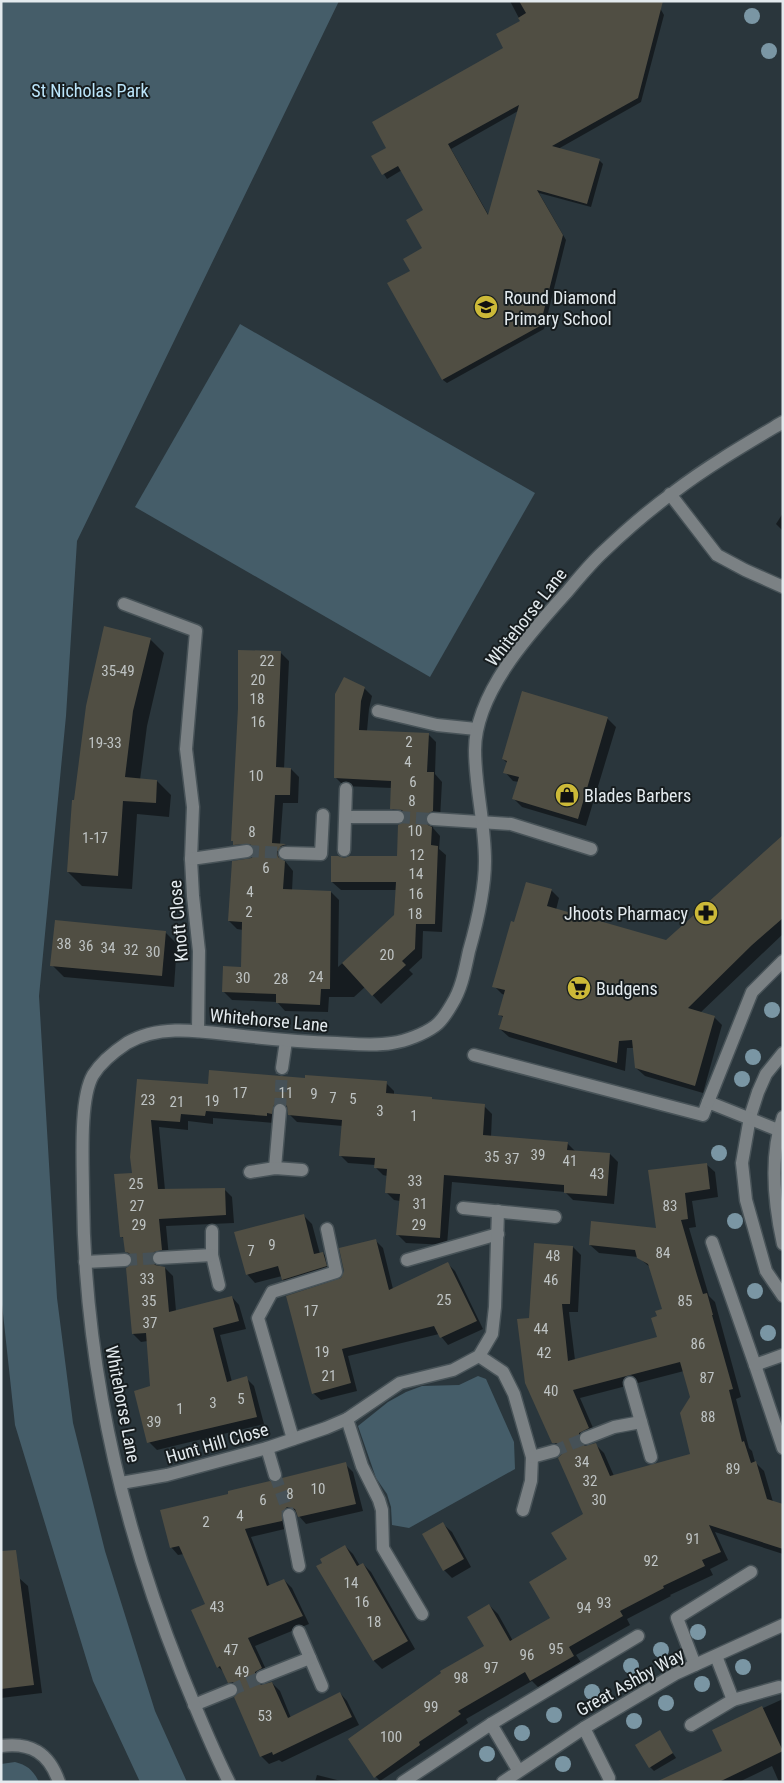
<svg xmlns="http://www.w3.org/2000/svg" width="784" height="1783" viewBox="0 0 784 1783" font-family="'Roboto Condensed',sans-serif">
  <rect width="100%" height="100%" fill="#2a363c"/>
  <g fill="#455d69">
    <polygon points="1,1 339,1 77,541 66,716 39,996 57,1298 73,1423 105,1551 155,1711 187,1782 140,1782 93,1681 15,1425 1,1295"/>
    <polygon points="240,324 535,493 430,677 135,507"/>
    <polygon points="478,1376 486,1379 514,1442 515,1469 409,1528 392,1525 391,1507 387,1494 376,1478 358,1426 388,1402 406,1392 422,1386 459,1385"/>
    <path d="M15,1762c12,3 18,8 24,20h-38v-18z"/>
  </g>
  <g fill="#0007" fill-rule="evenodd">
    <path d="M510,1h146l8,14 -23,87 -83,47 41,11 4,4 -12,43 -52,-14 27,47 -22,89 -97,54 -4,-3 -54,-96 22,-13 13,-22 1,-38 -23,-41 -15,9 -14,-22 15,-9 117,-100 16,-26zM518,111l-29,105 -38,-67z"/>
    <polygon points="783,513 783,531 776,524"/>
    <polygon points="150,639 164,653 147,726 140,780 157,781 171,795 169,817 137,814 132,889 82,886 68,872 75,801"/>
    <polygon points="280,652 289,661 284,769 291,769 299,777 298,803 283,803 280,845 286,845 293,852 289,854 285,861 293,871 292,891 331,892 339,900 338,967 395,916 397,890 341,890 332,882 344,859 398,857 403,825 408,817 400,817 391,808 392,788 344,786 336,778 364,688 372,696 369,709 367,731 428,734 436,742 435,774 442,782 440,819 434,822 433,828 440,836 439,849 446,855 442,932 423,931 422,958 409,970 413,974 381,1004 365,987 354,997 329,997 328,1012 285,1011 277,1002 232,1000 224,992 242,968 243,930 237,929 229,921 256,852 242,853 234,844"/>
    <polygon points="607,718 616,727 586,826 522,807 514,799 519,782 513,781 505,772 507,763 503,759"/>
    <polygon points="783,848 783,934 700,1013 714,1017 722,1025 703,1093 645,1076 636,1068 634,1048 627,1048 625,1071 509,1037 500,1029 504,1018 500,1015 505,995 502,994 494,986 515,924 551,890 559,898 556,910 666,942"/>
    <polygon points="165,932 177,944 174,987 64,977 52,965"/>
    <polygon points="306,1079 386,1083 394,1091 394,1095 431,1098 434,1101 484,1106 492,1114 491,1137 567,1143 575,1151 610,1154 618,1162 614,1204 573,1200 565,1192 452,1182 447,1245 406,1243 398,1235 400,1201 394,1200 386,1192 387,1176 383,1175 375,1167 375,1165 348,1163 340,1155 343,1126 297,1122 289,1114 289,1109 281,1113 274,1123 213,1118 213,1124 188,1121 188,1130 159,1127 165,1190 224,1189 232,1197 234,1223 166,1226 169,1257 162,1259 159,1267 165,1268 173,1276 176,1311 232,1297 239,1305 246,1329 220,1335 232,1382 246,1378 254,1386 264,1424 157,1450 149,1442 151,1387 148,1341 141,1342 133,1334 134,1260 126,1251 125,1240 121,1236 134,1174 138,1080 209,1085"/>
    <path d="M706,1164l9,8 3,25 -26,4 4,26 -7,1 20,68 6,6 26,95 -5,2 13,49 3,3 3,11 9,9 9,31 10,3v49l-68,-22 13,28 -18,9 3,6 -43,20 1,1 -44,23 3,6 -54,30 6,9 -43,24 -7,-7 -66,38 2,4 -88,58 -8,-8 114,-127 3,-41 9,9 15,27 39,-22 16,-60 17,-45 -22,-63 -10,-9 -23,-123 43,-72 8,8 -3,57h-9l6,48 84,-22 -1,-21 6,-7 -13,-42 -13,-11 -39,-4 -9,-8 67,-16zM684,1371l7,26 1,58 -78,21 -10,-23 -9,-9 -8,3v-5l10,-5 -17,-39z"/>
    <polygon points="303,1215 312,1224 320,1254 323,1253 331,1261 334,1275 291,1288 283,1280 282,1276 255,1283 247,1274"/>
    <polygon points="376,1241 383,1248 393,1289 448,1264 455,1271 483,1329 448,1345 439,1334 348,1356 357,1391 321,1400 313,1393 342,1279"/>
    <polygon points="345,1464 353,1472 363,1511 306,1524 298,1515 295,1514 289,1528 251,1537 270,1586 284,1580 292,1588 309,1624 255,1646 269,1676 263,1680 262,1686 272,1683 280,1691 291,1718 340,1693 347,1701 359,1725 282,1762 279,1760 269,1764 261,1756 240,1689 237,1690 229,1682 225,1673 218,1667 207,1605 184,1554 178,1555 171,1547 277,1484"/>
    <polygon points="443,1524 452,1532 471,1567 452,1578 444,1570"/>
    <polygon points="345,1546 353,1554 360,1566 363,1564 371,1572 415,1649 382,1669 374,1661 318,1566"/>
    <polygon points="1,1571 19,1578 28,1586 42,1693 1,1698"/>
    <polygon points="783,1699 783,1782 779,1782 772,1766 739,1782 694,1782 723,1752 713,1731"/>
    <polygon points="659,1732 676,1758 654,1771 650,1767"/>
    <polygon points="317,1775 345,1782 315,1782"/>
  </g>
  <g fill="#504e43" fill-rule="evenodd">
    <path d="M519,1h144l-25,97 -86,48 48,13 -13,45 -50,-14 26,45 -23,91 -98,54 -55,-97 23,-12 -7,-12 19,-11 -16,-28 17,-10 -25,-44 -16,9 -11,-19 15,-8 -14,-26 131,-74 -7,-14 24,-13 -2,-3 8,-5zM519,105l-31,110 -40,-71z"/>
    <polygon points="104,626 151,638 133,711 125,777 157,780 156,803 123,801 118,876 67,872 72,800 74,800 86,706"/>
    <polygon points="238,650 281,651 276,767 291,768 290,795 275,795 272,843 286,844 281,846 277,852 278,857 285,861 283,889 331,891 330,989 321,989 320,1005 276,1003 276,994 222,992 223,966 241,967 242,922 228,921 232,861 252,858 255,850 250,844 233,845 233,841 231,841 238,708"/>
    <polygon points="344,677 365,687 361,701 359,730 429,733 427,772 434,772 433,811 427,814 425,819 428,825 432,827 431,845 438,846 435,924 416,924 415,949 402,961 406,965 372,996 342,963 394,915 396,882 331,882 331,856 338,856 344,858 350,856 397,856 398,825 405,821 406,817 402,810 390,809 391,781 334,778 335,694"/>
    <polygon points="522,691 608,717 578,819 512,799 519,777 503,773 507,761 502,759"/>
    <polygon points="783,835 783,918 752,945 688,1008 715,1016 695,1086 635,1068 632,1040 619,1041 617,1063 499,1029 503,1016 498,1015 505,990 492,987 511,921 514,922 526,882 552,889 547,906 666,940"/>
    <polygon points="55,920 166,931 162,976 50,966"/>
    <polygon points="209,1070 305,1078 305,1075 387,1081 386,1093 432,1097 432,1099 485,1104 483,1135 568,1142 567,1150 610,1153 607,1196 564,1193 564,1185 444,1175 440,1238 396,1235 400,1194 385,1193 387,1169 374,1168 375,1158 339,1156 342,1120 288,1115 287,1106 280,1102 274,1105 272,1114 267,1113 267,1116 206,1111 205,1116 181,1114 180,1122 151,1120 158,1189 225,1188 226,1215 159,1219 162,1250 154,1252 151,1259 155,1265 165,1267 169,1312 232,1296 239,1321 213,1328 227,1382 247,1376 257,1417 147,1443 134,1391 150,1386 146,1333 132,1334 126,1268 132,1264 133,1259 129,1253 125,1252 123,1237 120,1237 114,1174 132,1173 130,1157 137,1079 208,1084"/>
    <path d="M707,1163l3,26 -25,4 3,26 -7,1 16,55 6,19 4,-1 6,22h-1l21,74 -4,1 13,52 2,-1 7,22 5,-2 11,38 16,5v45l-74,-24 12,27 -19,8 3,6 -42,20 1,2 -44,23 3,5 -54,31 5,9 -44,25 -5,-9 -67,39 3,3 -42,28 1,3 -46,33 -26,-39 93,-66 -1,-2 44,-25 -17,-29 22,-13 21,37 40,-23 -21,-36 38,-23 -16,-26 32,-19 -25,-56 4,-4v-6l-5,-5h-5l-27,-60 -8,-64 12,-1 5,-75 39,3 -3,58h-8l6,57 89,-24 -6,-19 6,-2 -2,-5 7,-2 -14,-45 -11,-6 -2,-8 -46,-5 2,-24 65,7 -8,-58zM680,1362l10,35 -10,16 10,41 -80,22 -14,-33 -11,3 -6,-5v-8l10,-5 -16,-38z"/>
    <polygon points="304,1214 314,1254 323,1252 327,1266 282,1280 278,1266 246,1275 234,1232"/>
    <polygon points="376,1239 389,1290 448,1262 477,1321 440,1338 434,1326 342,1349 351,1383 312,1394 286,1296 341,1278 344,1271 339,1248"/>
    <polygon points="346,1462 356,1504 298,1517 295,1509 287,1507 282,1512 282,1521 245,1529 267,1586 284,1579 303,1616 248,1638 262,1668 255,1672 255,1680 261,1685 272,1682 288,1718 340,1692 352,1717 273,1755 272,1752 260,1757 234,1697 239,1692 238,1687 233,1682 228,1683 220,1666 217,1668 191,1610 205,1604 179,1546 170,1548 160,1510 228,1494 228,1491 270,1481 277,1483 282,1478"/>
    <polygon points="443,1522 464,1559 443,1571 422,1534"/>
    <polygon points="345,1545 357,1566 363,1563 408,1641 373,1661 316,1566 322,1563 320,1559"/>
    <polygon points="16,1550 34,1685 1,1689 1,1551"/>
    <polygon points="762,1706 783,1751 719,1782 656,1782 722,1751 712,1730"/>
    <polygon points="660,1730 673,1753 649,1768 635,1745"/>
  </g>
  <g fill="none" stroke-linecap="round" stroke-linejoin="round">
    <g stroke="#465157" stroke-width="12" stroke-dasharray="12 6" stroke-linecap="butt">
      <polyline points="398,817 433,819"/>
      <polyline points="247,851 285,853"/>
      <polyline points="280,1110 282,1068"/>
      <polyline points="125,1260 159,1258"/>
      <polyline points="554,1451 586,1438"/>
      <polyline points="275,1475 289,1515"/>
      <polyline points="231,1690 262,1677"/>
    </g>
    <g stroke="#485358" stroke-width="15">
      <g id="minor">
        <polyline points="670,494 717,555 745,570 783,587"/>
        <polyline points="124,604 196,631 186,749 193,807 191,859 193,896 199,951 198,1031"/>
        <polyline points="378,711 437,725 476,729"/>
        <polyline points="346,817 398,817"/>
        <polyline points="433,819 511,824 591,849"/>
        <polyline points="344,850 346,789"/>
        <polyline points="285,853 321,854 323,815"/>
        <polyline points="191,859 247,851"/>
        <polyline points="783,1053 766,1074 758,1092 750,1117 742,1163 746,1200 766,1271 783,1296"/>
        <polyline points="474,1055 703,1115 708,1102 778,1130"/>
        <polyline points="282,1068 286,1041"/>
        <polyline points="708,1102 752,992 783,961"/>
        <path d="M783,1117c-14,40 -9,86 0,127"/>
        <polyline points="275,1168 280,1110"/>
        <polyline points="250,1172 275,1168 302,1170"/>
        <polyline points="463,1208 555,1217"/>
        <polyline points="212,1231 212,1255 219,1285"/>
        <polyline points="712,1242 755,1365 783,1448"/>
        <polyline points="159,1258 212,1255"/>
        <polyline points="407,1260 498,1234"/>
        <polyline points="85,1262 125,1260"/>
        <polyline points="479,1356 503,1372 514,1394 532,1457 531,1481 523,1510"/>
        <polyline points="755,1365 783,1355"/>
        <polyline points="630,1383 651,1457"/>
        <polyline points="347,1419 362,1466 379,1500 382,1510 383,1548 422,1614"/>
        <polyline points="586,1438 614,1427 641,1422"/>
        <polyline points="293,1439 258,1318 272,1292 336,1272 327,1229"/>
        <polyline points="267,1448 275,1475"/>
        <polyline points="532,1457 554,1451"/>
        <polyline points="121,1483 167,1475 267,1448 326,1428 347,1419 400,1383 453,1370 479,1356 492,1334 495,1307 498,1211"/>
        <polyline points="289,1515 299,1566"/>
        <polyline points="299,1632 322,1686"/>
        <polyline points="716,1656 733,1700"/>
        <polyline points="695,1665 677,1618 751,1572"/>
        <polyline points="262,1677 310,1658"/>
        <polyline points="194,1705 231,1690"/>
        <polyline points="491,1724 518,1770"/>
        <polyline points="691,1725 733,1700 779,1687"/>
        <polyline points="584,1728 609,1778"/>
        <path d="M1,1746c30,-4 48,7 58,36"/>
        <path d="M229,1782c-18,-36 -33,-73 -48,-110 -61,-152 -97,-314 -98,-478 0,-30 -4,-95 10,-119 8,-13 22,-24 34,-32 32,-19 73,-12 108,-8 34,4 68,7 102,8 18,1 37,3 55,0 14,-2 32,-9 43,-17 7,-5 13,-15 17,-22 10,-16 13,-35 17,-53 8,-28 16,-60 16,-90 0,-38 -10,-74 -10,-111 0,-57 55,-117 91,-157 12,-14 24,-29 37,-41 22,-21 46,-42 71,-60 34,-26 72,-48 109,-70"/>
        <polyline points="403,1782 491,1724 638,1636"/>
        <polyline points="503,1782 584,1728 675,1674 783,1625"/>
      </g>
    </g>
    <use href="#minor" stroke="#7b8184" stroke-width="12"/>
  </g>
  <g fill="#7a96a4">
    <circle cx="752" cy="16" r="8"/>
    <circle cx="769" cy="51" r="8"/>
    <circle cx="772" cy="1010" r="8"/>
    <circle cx="753" cy="1057" r="8"/>
    <circle cx="742" cy="1079" r="8"/>
    <circle cx="719" cy="1153" r="8"/>
    <circle cx="735" cy="1221" r="8"/>
    <circle cx="755" cy="1291" r="8"/>
    <circle cx="768" cy="1333" r="8"/>
    <circle cx="698" cy="1632" r="8"/>
    <circle cx="661" cy="1650" r="8"/>
    <circle cx="631" cy="1666" r="8"/>
    <circle cx="743" cy="1667" r="8"/>
    <circle cx="702" cy="1684" r="8"/>
    <circle cx="592" cy="1692" r="8"/>
    <circle cx="666" cy="1703" r="8"/>
    <circle cx="554" cy="1715" r="8"/>
    <circle cx="634" cy="1721" r="8"/>
    <circle cx="522" cy="1733" r="8"/>
    <circle cx="487" cy="1754" r="8"/>
    <circle cx="563" cy="1764" r="8"/>
  </g>
  <defs>
    <g id="school-disc" transform="scale(1.25)"><circle r="9.5" fill="#ccb938" stroke="#171d1f"/><path d="M0-5L7-2L0 1L-7-2ZM-4 1L0 2.5L4 1V4Q0 6-4 4Z" fill="#111"/></g>
    <g id="shop-disc" transform="scale(1.25)"><circle r="9.5" fill="#ccb938" stroke="#171d1f"/><path d="M-5-2.5h2.3a2.7 3.5 0 0 1 5.4 0H5L5.5 6h-11ZM-1.5-2.5h3a1.5 2.3 0 0 0-3 0Z" fill="#111"/></g>
    <g id="pharmacy-disc" transform="scale(1.25)"><circle r="9.5" fill="#ccb938" stroke="#171d1f"/><path d="M-2-6h4v4h4v4h-4v4h-4v-4h-4v-4h4Z" fill="#111"/></g>
    <g id="supermarket-disc" transform="scale(1.25)"><circle r="9.5" fill="#ccb938" stroke="#171d1f"/><path d="M-6-5.5h2.5l.6 2H6L4.5 2H-2.5L-4.4-4H-6ZM-1.5 3.2a1.3 1.3 0 1 0 .1 0ZM3 3.2a1.3 1.3 0 1 0 .1 0Z" fill="#111"/></g>
  </defs>
  <g fill-rule="evenodd">
    <use href="#school-disc" x="486" y="307"/>
    <use href="#shop-disc" x="567" y="795"/>
    <use href="#pharmacy-disc" x="706" y="913"/>
    <use href="#supermarket-disc" x="579" y="988"/>
  </g>
  <g text-anchor="middle" dominant-baseline="central" stroke-width="4" stroke-linejoin="round" paint-order="stroke">
    <g font-size="15" fill="#bec3c3">
      <text x="267" y="661">22</text>
      <text x="118" y="671">35-49</text>
      <text x="258" y="680">20</text>
      <text x="257" y="699">18</text>
      <text x="258" y="722">16</text>
      <text x="409" y="742">2</text>
      <text x="105" y="743">19-33</text>
      <text x="408" y="762">4</text>
      <text x="256" y="776">10</text>
      <text x="413" y="782">6</text>
      <text x="412" y="801">8</text>
      <text x="415" y="831">10</text>
      <text x="252" y="832">8</text>
      <text x="95" y="838">1-17</text>
      <text x="417" y="855">12</text>
      <text x="266" y="868">6</text>
      <text x="416" y="874">14</text>
      <text x="250" y="892">4</text>
      <text x="416" y="894">16</text>
      <text x="249" y="912">2</text>
      <text x="415" y="914">18</text>
      <text x="64" y="944">38</text>
      <text x="86" y="946">36</text>
      <text x="108" y="948">34</text>
      <text x="131" y="950">32</text>
      <text x="153" y="952">30</text>
      <text x="387" y="955">20</text>
      <text x="316" y="977">24</text>
      <text x="243" y="978">30</text>
      <text x="281" y="979">28</text>
      <text x="240" y="1093">17</text>
      <text x="286" y="1093">11</text>
      <text x="314" y="1094">9</text>
      <text x="333" y="1098">7</text>
      <text x="353" y="1099">5</text>
      <text x="148" y="1100">23</text>
      <text x="212" y="1101">19</text>
      <text x="177" y="1102">21</text>
      <text x="380" y="1111">3</text>
      <text x="414" y="1116">1</text>
      <text x="538" y="1155">39</text>
      <text x="492" y="1157">35</text>
      <text x="512" y="1159">37</text>
      <text x="570" y="1161">41</text>
      <text x="597" y="1174">43</text>
      <text x="415" y="1181">33</text>
      <text x="136" y="1184">25</text>
      <text x="420" y="1204">31</text>
      <text x="137" y="1206">27</text>
      <text x="670" y="1206">83</text>
      <text x="139" y="1225">29</text>
      <text x="419" y="1225">29</text>
      <text x="272" y="1245">9</text>
      <text x="251" y="1251">7</text>
      <text x="663" y="1253">84</text>
      <text x="553" y="1256">48</text>
      <text x="147" y="1279">33</text>
      <text x="551" y="1280">46</text>
      <text x="444" y="1300">25</text>
      <text x="149" y="1301">35</text>
      <text x="685" y="1301">85</text>
      <text x="311" y="1311">17</text>
      <text x="150" y="1323">37</text>
      <text x="541" y="1329">44</text>
      <text x="698" y="1344">86</text>
      <text x="322" y="1352">19</text>
      <text x="544" y="1353">42</text>
      <text x="329" y="1376">21</text>
      <text x="707" y="1378">87</text>
      <text x="551" y="1391">40</text>
      <text x="241" y="1399">5</text>
      <text x="213" y="1403">3</text>
      <text x="180" y="1409">1</text>
      <text x="708" y="1417">88</text>
      <text x="154" y="1422">39</text>
      <text x="582" y="1462">34</text>
      <text x="733" y="1469">89</text>
      <text x="590" y="1481">32</text>
      <text x="318" y="1489">10</text>
      <text x="290" y="1494">8</text>
      <text x="263" y="1500">6</text>
      <text x="599" y="1500">30</text>
      <text x="240" y="1516">4</text>
      <text x="206" y="1522">2</text>
      <text x="693" y="1539">91</text>
      <text x="651" y="1561">92</text>
      <text x="351" y="1583">14</text>
      <text x="362" y="1602">16</text>
      <text x="604" y="1603">93</text>
      <text x="217" y="1607">43</text>
      <text x="584" y="1608">94</text>
      <text x="374" y="1622">18</text>
      <text x="556" y="1649">95</text>
      <text x="231" y="1650">47</text>
      <text x="527" y="1655">96</text>
      <text x="491" y="1668">97</text>
      <text x="242" y="1672">49</text>
      <text x="461" y="1678">98</text>
      <text x="431" y="1707">99</text>
      <text x="265" y="1716">53</text>
      <text x="391" y="1737">100</text>
    </g>
    <g font-size="18" fill="#bce5fa" stroke="#171d1f">
      <text x="90" y="90">St Nicholas Park</text>
    </g>
    <g font-size="18" fill="#e3eaee" stroke="#171d1f" text-anchor="start">
      <text x="504" y="297">Round Diamond<tspan x="504" dy="21">Primary School</tspan></text>
      <text x="584" y="795">Blades Barbers</text>
      <text x="688" y="913" text-anchor="end">Jhoots Pharmacy</text>
      <text x="596" y="988">Budgens</text>
    </g>
    <g font-size="18" fill="#e3eaee" stroke="#171d1f">
      <text transform="translate(526 617) rotate(-52)">Whitehorse Lane</text>
      <text transform="translate(178 921) rotate(-95)">Knott Close</text>
      <text transform="translate(269 1020) rotate(5)">Whitehorse Lane</text>
      <text transform="translate(123 1404) rotate(79)">Whitehorse Lane</text>
      <text transform="translate(217 1443) rotate(-16)">Hunt Hill Close</text>
      <text transform="translate(630 1682) rotate(-29)">Great Ashby Way</text>
    </g>
  </g>
  <rect width="784" height="1783" fill="none" stroke="#e3eaee" stroke-width="5"/>
</svg>
